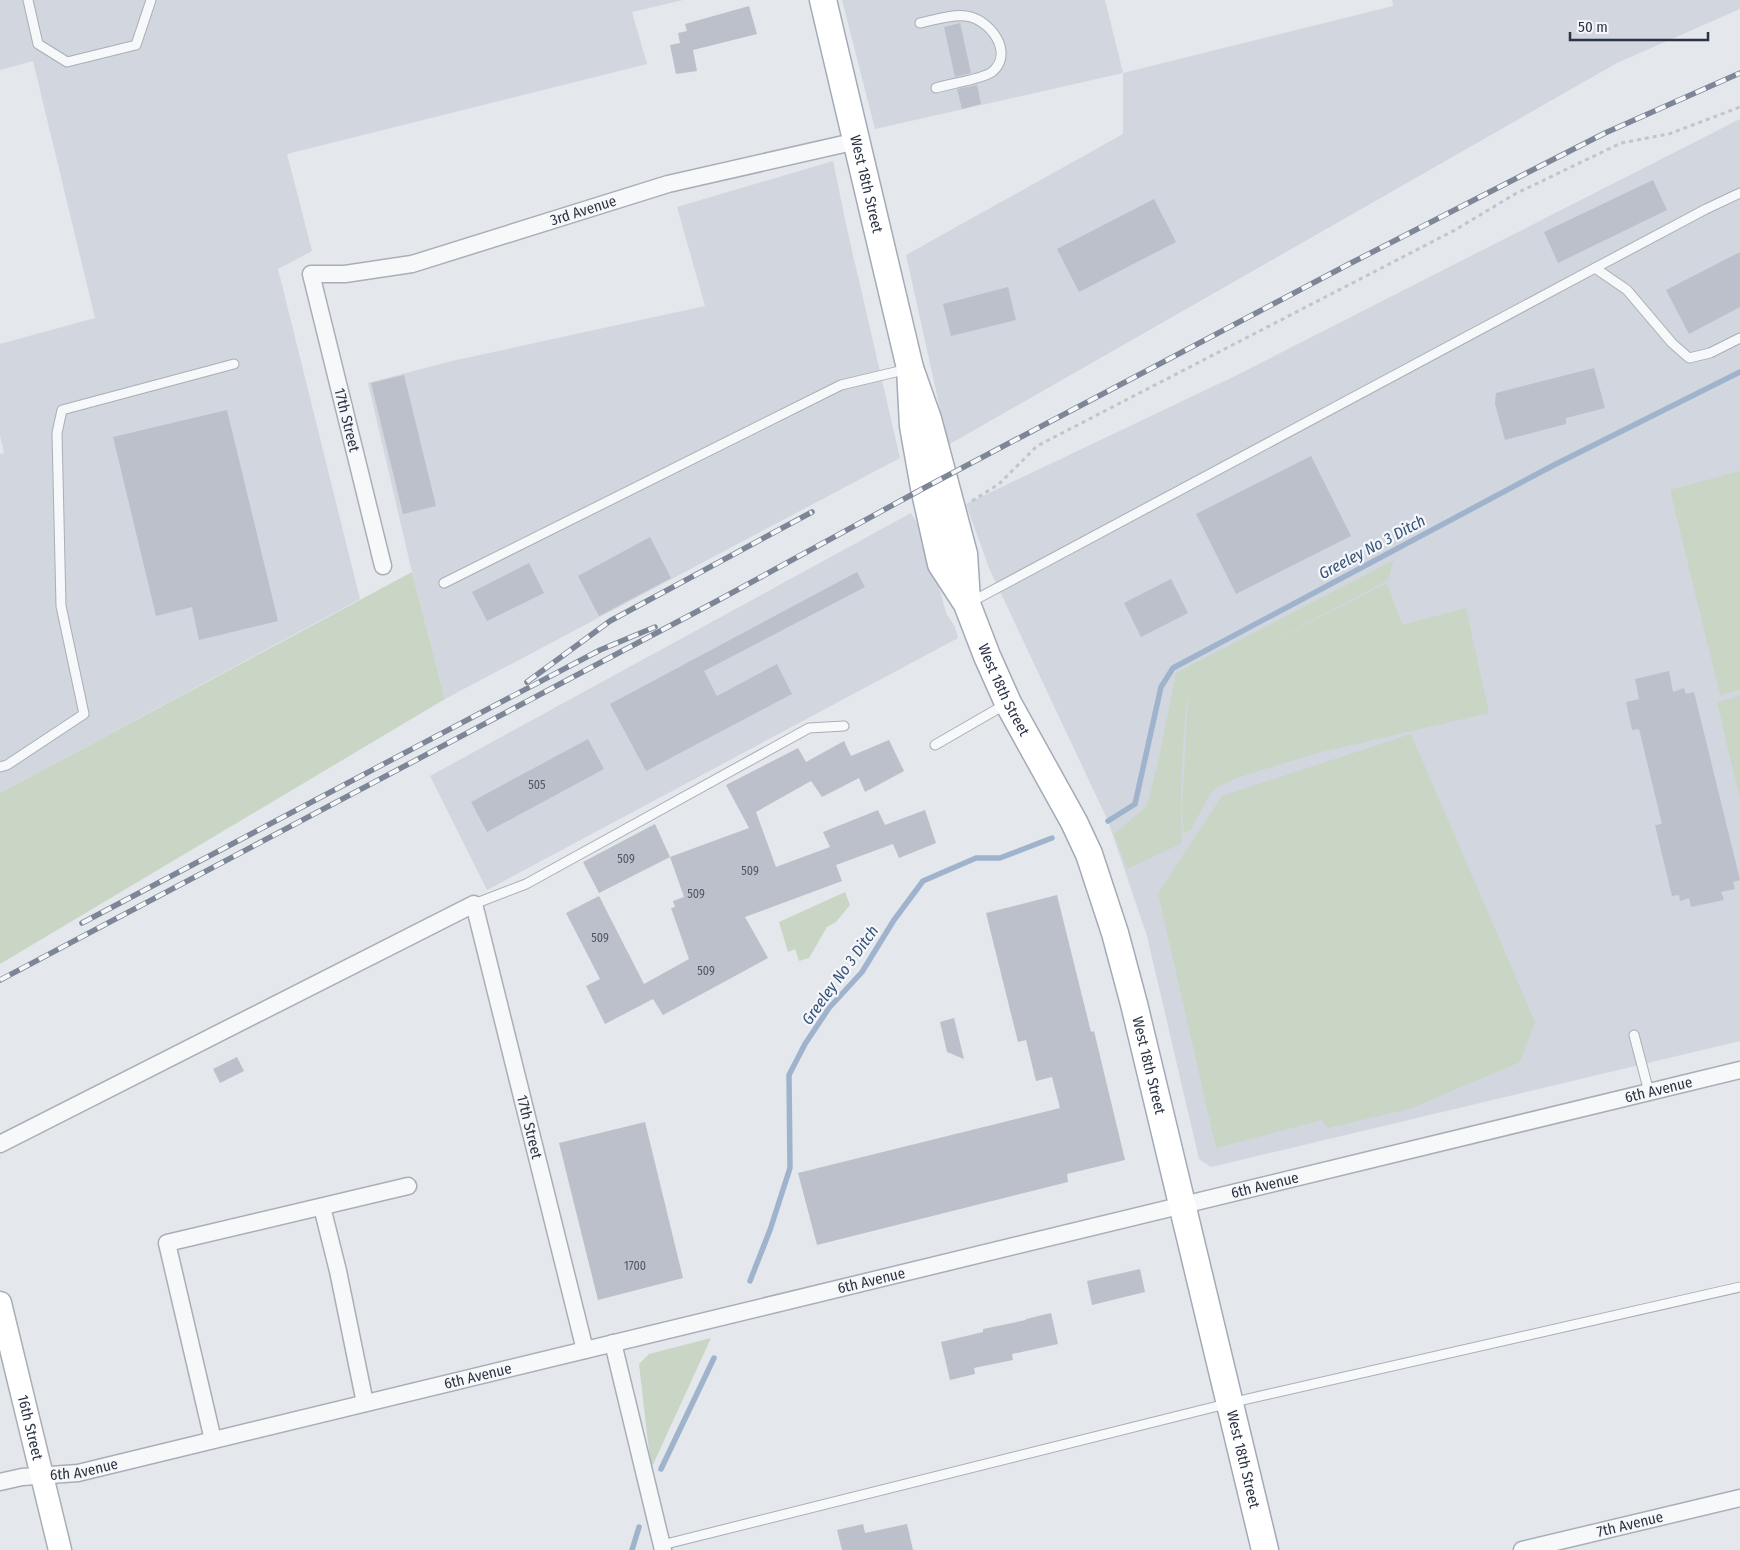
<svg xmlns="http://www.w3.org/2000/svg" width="1740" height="1550" viewBox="0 0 1740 1550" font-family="'Fira Sans Condensed',sans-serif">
  <rect width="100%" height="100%" fill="#e4e7ec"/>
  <g fill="#d2d6de">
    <polygon points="0,0 683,0 632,12 647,64 287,154 312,251 278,269 360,599 0,793 0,454 4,453 0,436 0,344 95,318 33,61 0,70"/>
    <polygon points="842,0 1105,0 1123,73 1393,6 1392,0 1740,0 1740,9 1617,63 948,445 906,255 1123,134 1123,73 875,129"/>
    <polygon points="1740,119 1740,1041 1211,1167 1199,1159 1147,936 1108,821 989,568 966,504 1233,377"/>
    <polygon points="833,161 847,229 900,458 445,699 412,572 368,383 452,361 705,306 677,207"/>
    <polygon points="911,513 926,539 946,613 955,627 958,638 487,890 430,776"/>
  </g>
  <g fill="#c9d6c5">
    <polygon points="1740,471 1740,690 1720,695 1670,490"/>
    <path d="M1394,560l-6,20 -143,76 142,-73 15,42 64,-17 23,105 -172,40 -81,25 -18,9 -8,7 -19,36 -7,3 -2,-23 6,-114 -1,4c-5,48 -7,95 -5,143l-55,26 -13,-35 33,-28 12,-48 17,-85z"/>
    <polygon points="412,572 445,699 0,964 0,793"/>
    <polygon points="1740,696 1740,799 1717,702"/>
    <polygon points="1411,734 1535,1022 1520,1062 1412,1108 1328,1128 1322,1120 1216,1148 1158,893 1222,796"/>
    <polygon points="845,892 850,905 836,922 827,927 809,958 799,961 795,949 788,952 779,922"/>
    <polygon points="711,1338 651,1469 639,1364 649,1354"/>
  </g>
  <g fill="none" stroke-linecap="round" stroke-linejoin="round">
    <g stroke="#9fb4cc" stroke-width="5.5">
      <polyline points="1108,821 1135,804 1161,687 1173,668 1554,465 1740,372"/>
      <polyline points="750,1281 770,1230 790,1168 789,1075 805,1044 829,1008 862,972 894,920 923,881 976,858 1000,858 1052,838"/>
      <polyline points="661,1469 714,1358"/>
      <polyline points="632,1550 639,1527"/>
    </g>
  </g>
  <g fill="#bbc0ca">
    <polygon points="749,6 757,34 693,50 697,71 676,74 670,45 680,43 678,33 687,31 685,24"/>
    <polygon points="960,23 971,73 955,77 944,27"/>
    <polygon points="977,85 981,104 962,109 957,89"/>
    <polygon points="1653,180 1667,210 1558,263 1544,232"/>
    <polygon points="1154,199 1176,242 1079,292 1057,249"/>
    <polygon points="1740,252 1740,307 1689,334 1666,290"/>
    <polygon points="1008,287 1016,320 951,336 943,304"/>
    <polygon points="1594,368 1605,408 1566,418 1566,424 1505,440 1495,404 1496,393"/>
    <polygon points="404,375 436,506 403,514 371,383"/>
    <polygon points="227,410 278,621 199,640 192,607 156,616 113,437"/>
    <polygon points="1311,456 1351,536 1236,594 1196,514"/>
    <polygon points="650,537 671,578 599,616 578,576"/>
    <polygon points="529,563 544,593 487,621 472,592"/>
    <polygon points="857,572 865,587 704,671 717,696 777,664 792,694 646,771 610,704"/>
    <polygon points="1171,579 1188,613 1141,637 1124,603"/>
    <polygon points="1669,671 1673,692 1684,688 1686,694 1694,692 1740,880 1733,882 1735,889 1721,892 1724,900 1691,907 1689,898 1680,901 1679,895 1672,896 1655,825 1662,824 1639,729 1632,730 1626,702 1639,699 1635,679"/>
    <polygon points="588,739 604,769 487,832 471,802"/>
    <polygon points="889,740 904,771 865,792 859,778 822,797 811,781 756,812 776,867 830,847 823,832 878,810 885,825 925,810 936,843 899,858 893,844 836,865 842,881 745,917 768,958 663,1015 653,999 605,1024 586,986 600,979 566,913 599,896 644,984 689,959 671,908 675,907 673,901 684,897 670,857 599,893 583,862 655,824 670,857 749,828 726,785 798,748 806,762 844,741 851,756"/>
    <polygon points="1057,895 1091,1032 1094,1031 1125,1160 1067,1174 1068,1182 817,1245 798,1173 1060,1108 1052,1077 1036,1081 1026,1040 1018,1042 986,913"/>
    <polygon points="954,1018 964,1059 947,1052 940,1022"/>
    <polygon points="237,1057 244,1071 220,1083 213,1069"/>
    <polygon points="645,1122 683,1278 598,1300 559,1143"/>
    <polygon points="1140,1269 1145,1292 1092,1305 1087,1281"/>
    <polygon points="1051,1313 1058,1344 1012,1354 1013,1360 974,1368 975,1374 950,1380 941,1342 983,1332 983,1329 1026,1320 1026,1319"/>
    <polygon points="863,1524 865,1533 907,1524 913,1550 842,1550 837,1530"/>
  </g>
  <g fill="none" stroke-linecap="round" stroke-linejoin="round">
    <g stroke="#a9aeb7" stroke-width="11">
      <g id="lane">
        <polyline points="28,0 38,44 67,62 136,45 151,0"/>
        <path d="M920,23c14,-3 32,-9 46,-7 24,3 49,37 26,56 -9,7 -44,12 -56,16"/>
        <polyline points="1595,268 1627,290 1672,343 1689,358 1710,353 1740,338"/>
        <polyline points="444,583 841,385 908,369"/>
        <polyline points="969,603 1595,268 1706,209 1740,193"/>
        <polyline points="935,745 1006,704"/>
        <polyline points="0,767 7,765 84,714 61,606 57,433 62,410 234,364"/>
        <polyline points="474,904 526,884 809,728 844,726"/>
        <polyline points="1634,1035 1649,1092"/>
        <polyline points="662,1545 1230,1403 1740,1287"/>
      </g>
    </g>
    <g stroke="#a9aeb7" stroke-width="19">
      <g id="street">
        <path id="s1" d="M383,566l-72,-292h34l67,-10 256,-80 189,-43"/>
        <path id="s2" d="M0,1144l474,-240 111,446"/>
        <polyline points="322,1207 338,1271 365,1403"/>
        <polyline points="613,1343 663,1550"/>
        <polyline points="213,1440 167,1243 408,1186"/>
        <path id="s3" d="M0,1482l22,-5 56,-4 1662,-403"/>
        <path id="s4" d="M1522,1550l218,-52"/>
      </g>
    </g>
    <g stroke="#a9aeb7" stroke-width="25">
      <g id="secondary">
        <path id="s5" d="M0,1303l60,247"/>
      </g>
    </g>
    <g stroke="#a3abb8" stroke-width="29">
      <g id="primary">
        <path id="s6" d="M823,0l87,368 18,51 36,135 3,47"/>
        <path id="s7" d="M910,368l3,58 11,62 17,76 26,40 20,52 21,47 66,119 15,32 26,79 19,71 131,546"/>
      </g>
    </g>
    <polyline stroke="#c2c5cb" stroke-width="3" stroke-dasharray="4 4" stroke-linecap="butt" points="972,501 999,484 1037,446 1455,230 1515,194 1621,143 1669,134 1740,107"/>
    <use href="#lane" stroke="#f7f8fa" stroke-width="9"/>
    <use href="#street" stroke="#f7f8fa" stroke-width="16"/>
    <use href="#secondary" stroke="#fff" stroke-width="22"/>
    <use href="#primary" stroke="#fff" stroke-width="26"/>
    <g stroke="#7d8696" stroke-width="5.5">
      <g id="rail">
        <polyline points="527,682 610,621 812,512"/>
        <polyline points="82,923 600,650 655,627"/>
        <polyline points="0,980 715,602 924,488 1351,263 1605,133 1740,73"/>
      </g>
    </g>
    <use href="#rail" stroke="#f4f6f9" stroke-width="4" stroke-dasharray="11" stroke-linecap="butt"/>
  </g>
  <g text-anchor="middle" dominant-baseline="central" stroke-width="4.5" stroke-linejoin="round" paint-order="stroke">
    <g font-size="12" fill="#4f5766">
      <text x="537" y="785">505</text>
      <text x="626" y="859">509</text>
      <text x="750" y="871">509</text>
      <text x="696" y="894">509</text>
      <text x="600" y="938">509</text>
      <text x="706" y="971">509</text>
      <text x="635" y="1266">1700</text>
    </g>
    <g font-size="15" fill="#2b3445" stroke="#f4f6f9">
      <text stroke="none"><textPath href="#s6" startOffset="189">West 18th Street</textPath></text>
      <text stroke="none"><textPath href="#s1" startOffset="582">3rd Avenue</textPath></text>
      <text transform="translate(347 420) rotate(76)">17th Street</text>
      <text stroke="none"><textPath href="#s7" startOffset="340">West 18th Street</textPath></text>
      <text stroke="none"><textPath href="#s7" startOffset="745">West 18th Street</textPath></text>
      <text stroke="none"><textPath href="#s3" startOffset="1705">6th Avenue</textPath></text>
      <text stroke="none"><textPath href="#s2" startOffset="761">17th Street</textPath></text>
      <text stroke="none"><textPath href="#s3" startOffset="1300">6th Avenue</textPath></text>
      <text stroke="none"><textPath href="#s3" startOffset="895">6th Avenue</textPath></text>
      <text stroke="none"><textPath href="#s3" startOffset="490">6th Avenue</textPath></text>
      <text stroke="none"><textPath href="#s5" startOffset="128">16th Street</textPath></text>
      <text stroke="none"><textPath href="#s7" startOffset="1150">West 18th Street</textPath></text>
      <text stroke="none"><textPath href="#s3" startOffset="85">6th Avenue</textPath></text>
      <text stroke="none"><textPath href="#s4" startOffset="111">7th Avenue</textPath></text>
    </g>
    <g font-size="16" font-style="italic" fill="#34527a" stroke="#f4f6f9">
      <text transform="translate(1372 547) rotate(-28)">Greeley No 3 Ditch</text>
      <text transform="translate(840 975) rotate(-54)">Greeley No 3 Ditch</text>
    </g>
  </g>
  <path d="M1570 32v8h138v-8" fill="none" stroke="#2b3445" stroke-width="2.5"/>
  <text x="1578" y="32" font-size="15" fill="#2b3445" stroke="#f4f6f9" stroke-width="4" paint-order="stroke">50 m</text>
</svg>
